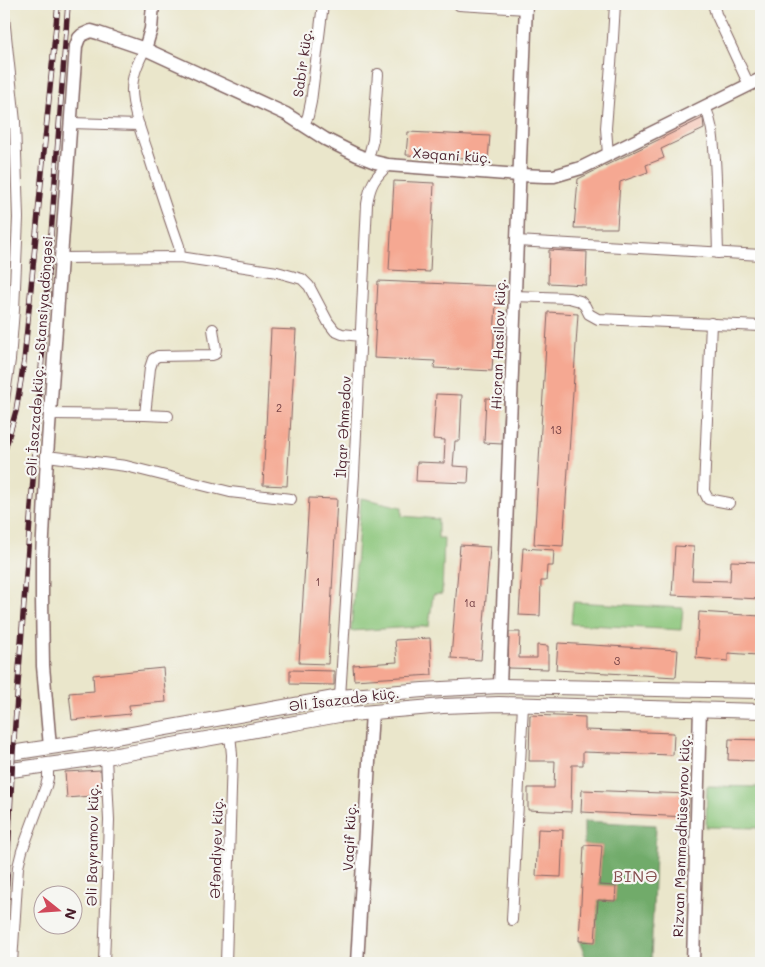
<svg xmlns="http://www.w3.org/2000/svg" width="765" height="967" viewBox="0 0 765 967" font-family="Mali,sans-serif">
  <rect width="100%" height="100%" fill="#f6f6f2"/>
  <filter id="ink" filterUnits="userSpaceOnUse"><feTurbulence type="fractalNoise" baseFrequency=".02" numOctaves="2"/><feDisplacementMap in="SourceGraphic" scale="10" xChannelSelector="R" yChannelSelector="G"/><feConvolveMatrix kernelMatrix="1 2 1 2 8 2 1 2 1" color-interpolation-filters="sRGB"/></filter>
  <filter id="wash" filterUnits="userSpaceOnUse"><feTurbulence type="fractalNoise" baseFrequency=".0096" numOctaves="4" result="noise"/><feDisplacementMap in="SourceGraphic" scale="20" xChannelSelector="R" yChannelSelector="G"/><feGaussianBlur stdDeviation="1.12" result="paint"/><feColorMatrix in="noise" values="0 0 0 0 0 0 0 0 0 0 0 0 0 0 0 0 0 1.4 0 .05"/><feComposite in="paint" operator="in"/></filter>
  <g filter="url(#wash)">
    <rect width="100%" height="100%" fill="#eae6cb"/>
    <g fill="#8cc67b" stroke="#6b7253">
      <polygon points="361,498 402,507 402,516 438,519 438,538 444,538 442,594 433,595 429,626 351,631"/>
      <polygon points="573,602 683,608 681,630 571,624"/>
      <polygon points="707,786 761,787 761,828 706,827"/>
    </g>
    <polygon fill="#71ab6b" stroke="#5e654b" points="584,821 656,825 651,963 588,963 579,941 595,941 598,900 615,901 616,886 599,885 602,846 584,845"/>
    <g id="blocks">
      <g fill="#f5a892">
        <polygon points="703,118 704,129 661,149 664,158 646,165 648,172 620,182 617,228 574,228 578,179"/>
        <polygon points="408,132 490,136 488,159 406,155"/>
        <polygon points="394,181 434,183 430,272 389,270"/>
        <polygon points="549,250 587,252 586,285 548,283"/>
        <polygon points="378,281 497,286 492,371 434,368 435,361 374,358"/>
        <polygon points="548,312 578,314 563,546 534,544"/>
        <polygon points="271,329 296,330 287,486 263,485"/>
        <polygon points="436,394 462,395 460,441 455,441 453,466 469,467 468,483 416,481 417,462 444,463 445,440 433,439"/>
        <polygon points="486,398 504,399 502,444 484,443"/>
        <polygon points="309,498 337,499 328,664 299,663"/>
        <polygon points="460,545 490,547 481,660 451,658"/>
        <polygon points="675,546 694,547 692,580 730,581 731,561 761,562 761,599 672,595"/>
        <polygon points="523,548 554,550 553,566 547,566 546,581 541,581 540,616 519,615"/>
        <polygon points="699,612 760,616 757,655 728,653 728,661 696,658"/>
        <polygon points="509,632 520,632 519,658 537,658 537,645 548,646 548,669 508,668"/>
        <polygon points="430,638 432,675 354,680 353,665 397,662 395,640"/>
        <polygon points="558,643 678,650 676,677 556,670"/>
        <polygon points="163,668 166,702 129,705 130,714 72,720 69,693 94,691 93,675"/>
        <polygon points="290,670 334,671 334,685 290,684"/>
        <polygon points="530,715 585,717 585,730 674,733 673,755 583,752 583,765 572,765 571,812 528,810 528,788 554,788 555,761 529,761"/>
        <polygon points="729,739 761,740 761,761 728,760"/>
        <polygon points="101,770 102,795 67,798 65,772"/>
        <polygon points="582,790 689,794 688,817 581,812"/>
        <polygon points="538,829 563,830 561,877 536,876"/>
        <polygon points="584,845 602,846 599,885 616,886 615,901 598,900 595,942 579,941"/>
      </g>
    </g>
  </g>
  <g filter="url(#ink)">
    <use href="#blocks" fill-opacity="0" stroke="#826563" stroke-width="1"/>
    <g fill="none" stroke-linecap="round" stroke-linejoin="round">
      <g stroke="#826563" stroke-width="12">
        <g id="minor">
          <polyline points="713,4 716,14 749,85"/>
          <polyline points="459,5 526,9"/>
          <polyline points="4,17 15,122 18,218 14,310 10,360 4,400"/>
          <path d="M145,49c-7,13 -13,26 -13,41 0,19 10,45 16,63 10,31 20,62 31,93l1,11"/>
          <path d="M705,106c8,19 8,33 10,53 2,31 2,63 3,94"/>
          <polyline points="71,123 139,125"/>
          <polyline points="4,124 15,122"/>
          <polyline points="304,125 308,116 311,102 323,4"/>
          <polyline points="608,155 606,128 613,38 615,4"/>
          <polyline points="368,159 373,140 378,74"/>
          <polyline points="517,241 761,255"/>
          <polyline points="60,258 180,257 277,272 302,279 309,286 328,322 335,331 342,334 361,336"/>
          <polyline points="514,296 569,298 580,301 585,306 589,314 598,319 761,326"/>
          <polyline points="711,323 704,491 708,499 729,503"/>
          <polyline points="50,414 145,415 168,416"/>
          <polyline points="145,415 150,368 153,359 158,356 212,355 215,354 216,349 213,329"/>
          <polyline points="47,456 126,466 230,492 291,499"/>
          <path d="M340,697l14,-222 13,-271c3,-19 7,-26 21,-39"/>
          <polyline points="512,920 523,705"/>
          <polyline points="12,963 18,867 22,851 46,786 48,778 48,766"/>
          <polyline points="104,963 109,820 106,757"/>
          <polyline points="226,963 232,755 230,734"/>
        </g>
      </g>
      <g stroke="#826563" stroke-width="15">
        <g id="tertiary">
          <polyline points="145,49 151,29 153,4"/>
          <polyline points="500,686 526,4"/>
          <polyline points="50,747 43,666 42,597 42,557 47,456 76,46 79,38 82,35 91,31 98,33 145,49 286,114 325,139 357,155 375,162 388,165 519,175 545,176 554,176 581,168 761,79"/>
          <polyline points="357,963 372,712"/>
          <polyline points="693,963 700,709"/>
        </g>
      </g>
      <g stroke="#826563" stroke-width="16">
        <g id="secondary">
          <polyline points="4,754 104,739 340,697 423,690 500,686 761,691"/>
          <polyline points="4,771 106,757 339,715 443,706 499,704 761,711"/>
        </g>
      </g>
      <use href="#minor" stroke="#fff" stroke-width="10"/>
      <use href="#tertiary" stroke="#fff" stroke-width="12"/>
      <use href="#secondary" stroke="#fff" stroke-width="14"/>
      <g stroke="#4a1f2b" stroke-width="5.5">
        <g id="rail">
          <polyline points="4,453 16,411 24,361 58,4"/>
          <polyline points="4,940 13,752 68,4"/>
        </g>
      </g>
      <use href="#rail" stroke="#f6f6f2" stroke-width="4" stroke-dasharray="11" stroke-linecap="butt"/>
    </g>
  </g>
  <g text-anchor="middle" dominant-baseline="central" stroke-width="4.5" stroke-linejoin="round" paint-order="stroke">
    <g font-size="11" fill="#754145">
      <text x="279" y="407">2</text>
      <text x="556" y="429">13</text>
      <text x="318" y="581">1</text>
      <text x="470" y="602">1a</text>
      <text x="617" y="660">3</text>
    </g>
    <g font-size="14" fill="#4a1f2b" stroke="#f6f6f2">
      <text transform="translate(302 63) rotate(-82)">Sabir küç.</text>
      <text transform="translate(452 155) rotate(4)">Xəqani küç.</text>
      <text transform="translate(498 344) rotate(-88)">Hicran Hasilov küç.</text>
      <text transform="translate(39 356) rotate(-86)">Əli İsazadə küç. - Stansiya döngəsi</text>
      <text transform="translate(343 427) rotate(-87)">İlqar Əhmədov</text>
      <text transform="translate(344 699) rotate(-7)">Əli İsazadə küç.</text>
      <text transform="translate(681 836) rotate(-88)">Rizvan Məmmədhüseynov küç.</text>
      <text transform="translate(349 837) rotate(-87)">Vaqif küç.</text>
      <text transform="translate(92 845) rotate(-89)">Əli Bayramov küç.</text>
      <text transform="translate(216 848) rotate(-88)">Əfəndiyev küç.</text>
    </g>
    <g font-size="16" letter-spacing="1" fill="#864f4f" stroke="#f6f6f2">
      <text x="636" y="875">BINƏ</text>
    </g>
  </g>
  <rect width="765" height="967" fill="none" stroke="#f6f6f2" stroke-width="20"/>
  <g transform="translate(58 910) rotate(107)"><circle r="24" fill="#f6f6f2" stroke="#b1a0a2"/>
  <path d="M0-4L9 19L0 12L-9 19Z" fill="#d1495b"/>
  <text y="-8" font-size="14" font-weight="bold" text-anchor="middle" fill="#4a1f2b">N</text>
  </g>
</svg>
